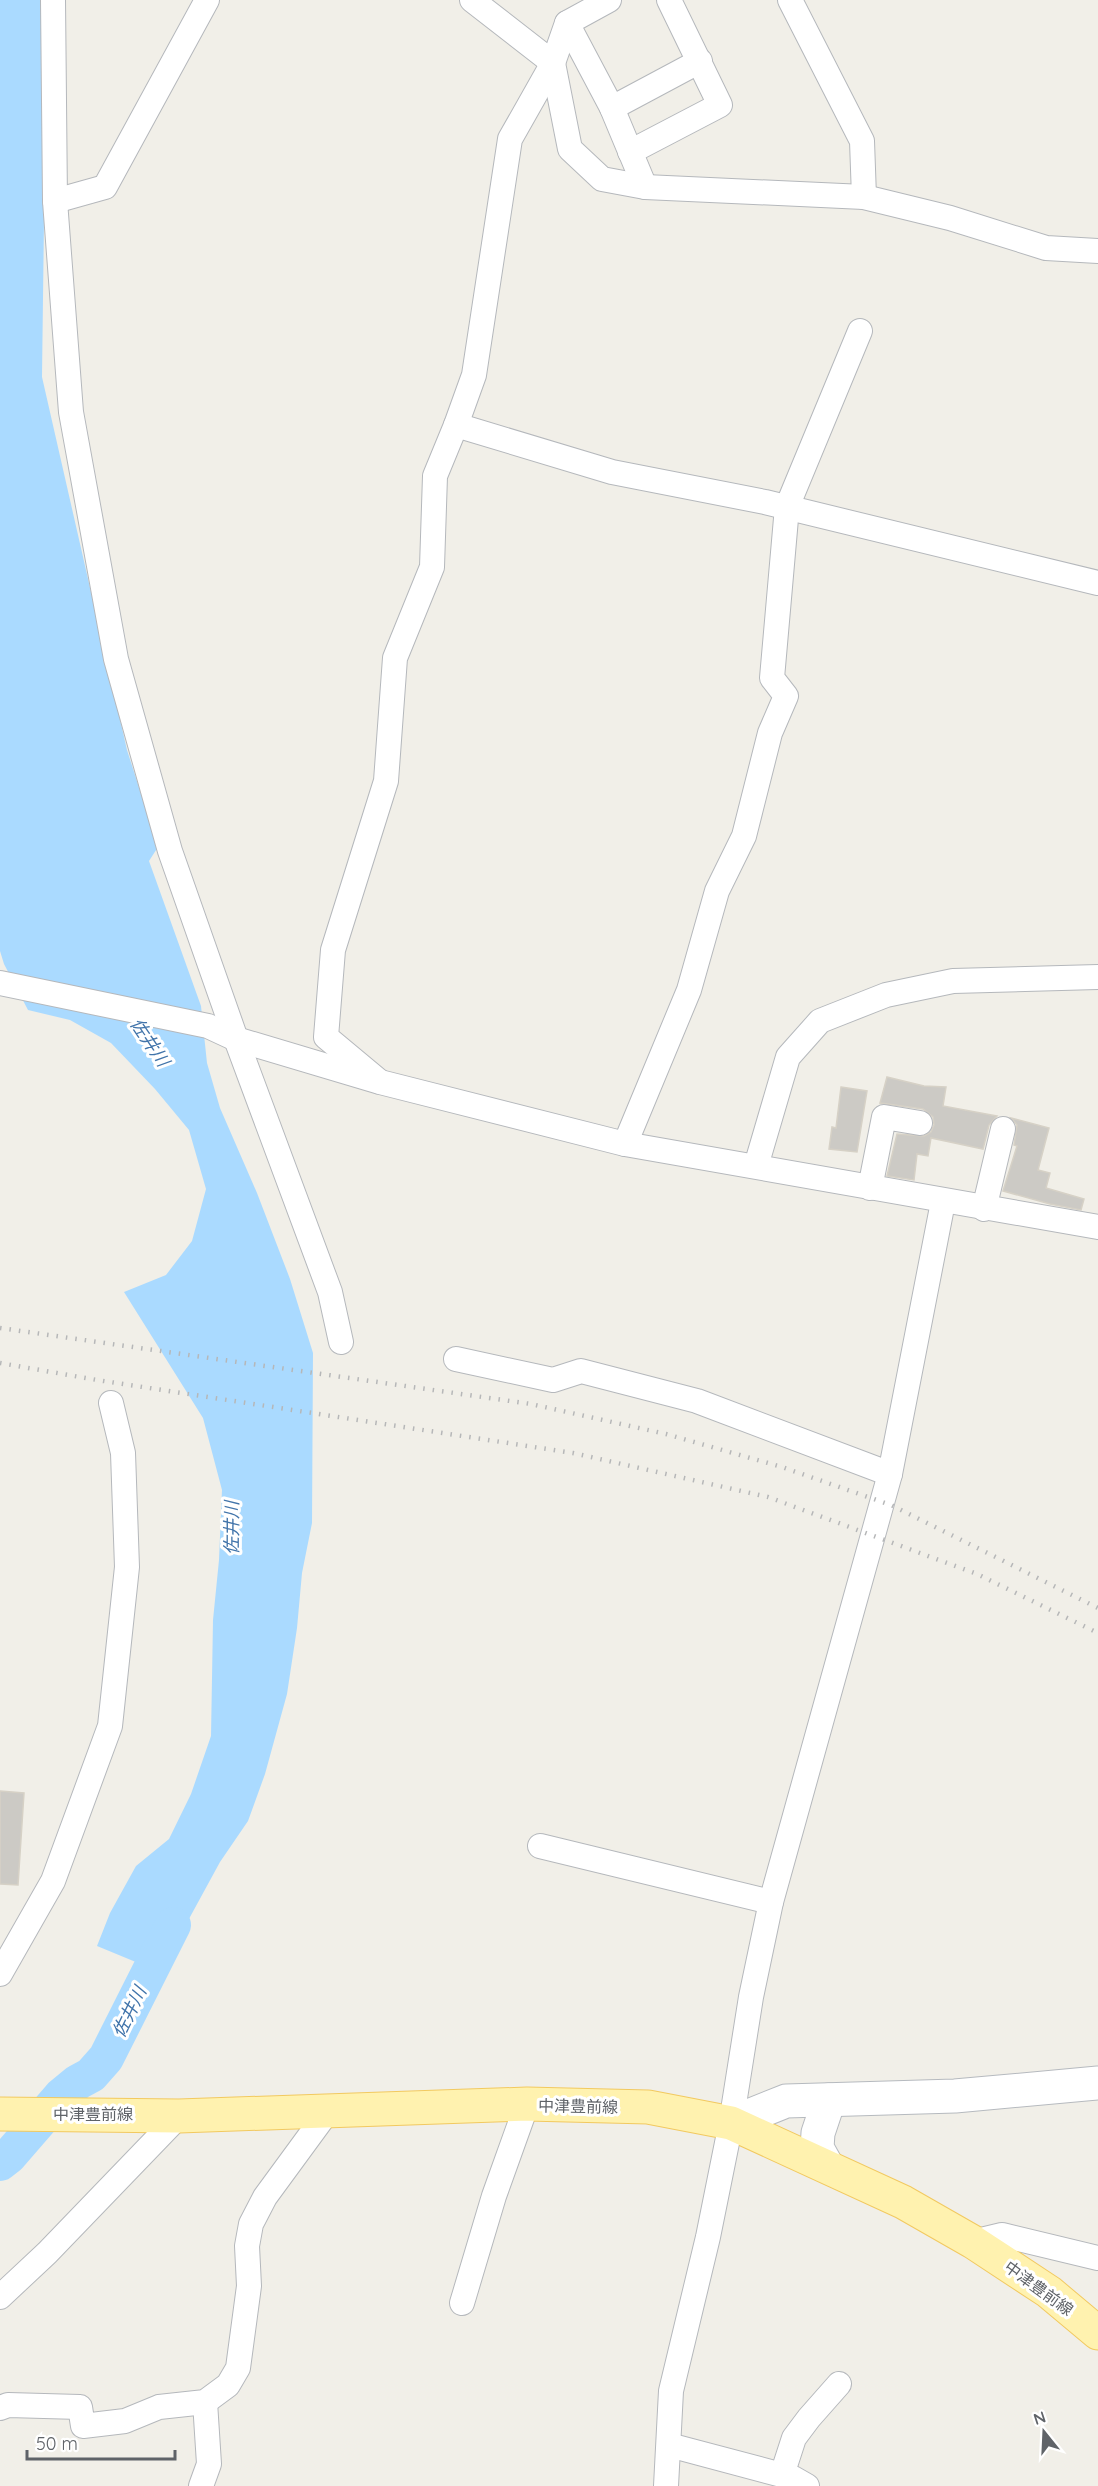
<svg xmlns="http://www.w3.org/2000/svg" width="1098" height="2486" viewBox="0 0 1098 2486" font-family="Quicksand,'Noto Sans JP',sans-serif">
  <rect width="100%" height="100%" fill="#f1efe8"/>
  <polygon fill="#aadaff" points="0,0 42,0 44,220 42,377 127,750 158,847 149,861 201,1006 207,1063 220,1108 257,1193 290,1279 313,1353 312,1523 302,1573 297,1628 287,1694 265,1774 248,1821 220,1862 160,1972 97,1946 110,1913 136,1866 169,1839 191,1794 211,1736 213,1620 219,1560 222,1490 203,1418 124,1292 166,1275 192,1241 206,1189 189,1130 155,1089 111,1043 70,1020 28,1010 4,964 0,951"/>
  <g fill="none" stroke-linecap="round" stroke-linejoin="round">
    <polyline stroke="#aadaff" stroke-width="36" points="0,2163 9,2156 61,2096 78,2082 91,2075 106,2058 173,1925"/>
  </g>
  <g fill="#cccac5" stroke="#d6d1c6" stroke-width="1.5">
    <polygon points="887,1077 924,1086 946,1087 943,1106 997,1116 989,1125 983,1149 931,1138 928,1156 917,1154 914,1180 887,1176 897,1134 924,1136 931,1132 934,1125 933,1117 923,1109 880,1103"/>
    <polygon points="841,1087 867,1091 857,1152 829,1149 832,1127 836,1128"/>
    <polygon points="1011,1118 1049,1128 1038,1170 1050,1173 1046,1188 1084,1199 1081,1210 1050,1204 1003,1191 1017,1146 1014,1145 1017,1125"/>
    <polygon points="0,1791 24,1793 18,1885 0,1884"/>
  </g>
  <g fill="none" stroke-linecap="round" stroke-linejoin="round">
    <g stroke="#b5b8bc" stroke-width="26">
      <g id="street">
        <polyline points="53,0 55,201 71,412 116,659 170,851 236,1039 330,1292 341,1342"/>
        <polyline points="472,0 553,63 570,149 602,179 645,187 864,197 950,218 1046,248 1098,251"/>
        <polyline points="790,0 862,141 864,197"/>
        <polyline points="567,23 612,108 645,187"/>
        <polyline points="612,108 700,61"/>
        <polyline points="630,152 720,105 669,0"/>
        <polyline points="55,201 105,187 207,0"/>
        <polyline points="456,425 474,375 510,139 553,63 567,23 609,0"/>
        <polyline points="0,983 208,1026 236,1039 380,1082 625,1144 1098,1227"/>
        <polyline points="380,1082 326,1037 333,950 386,781 395,658 432,567 435,476 456,425 612,472 765,502 1098,583"/>
        <polyline points="625,1144 689,990 717,891 744,836 770,733 786,696 772,678 787,507 860,331"/>
        <polyline points="756,1166 788,1057 820,1021 886,995 953,981 1098,977"/>
        <polyline points="870,1188 884,1117 920,1123"/>
        <polyline points="984,1209 1003,1129"/>
        <polyline points="456,1359 553,1380 581,1371 697,1401 890,1474"/>
        <polyline points="540,1846 771,1902"/>
        <polyline points="0,1974 53,1881 110,1726 127,1567 123,1453 111,1403"/>
        <polyline points="973,2242 1002,2235 1098,2258"/>
        <polyline points="0,2297 47,2253 179,2116"/>
        <polyline points="462,2303 494,2196 527,2104"/>
        <polyline points="0,2408 8,2405 80,2407 83,2426 125,2421 159,2407 205,2402 228,2385 238,2368 249,2286 247,2246 251,2224 265,2197 328,2111"/>
        <polyline points="669,2445 793,2478 807,2486"/>
        <polyline points="782,2475 794,2438 809,2418 839,2384"/>
        <polyline points="201,2486 209,2464 205,2402"/>
        <polyline points="666,2486 671,2391 708,2237 731,2123 751,1997 771,1902 890,1474 943,1202"/>
      </g>
    </g>
    <g stroke="#b6babf" stroke-width="35">
      <g id="secondary">
        <polyline points="731,2123 786,2101 955,2096 1098,2083"/>
        <polyline points="827,2166 817,2148 818,2133 829,2100"/>
      </g>
    </g>
    <g stroke="#f2c960" stroke-width="35">
      <polyline id="primary" points="0,2114 179,2116 527,2104 648,2107 731,2123 903,2202 973,2242 1049,2292 1098,2333"/>
    </g>
    <use href="#street" stroke="#fff" stroke-width="24"/>
    <use href="#secondary" stroke="#fff" stroke-width="33"/>
    <use href="#primary" stroke="#fff2af" stroke-width="33"/>
    <g stroke="#b6b7b8" stroke-width="4.5" stroke-dasharray="1.5 8" stroke-linecap="butt">
      <polyline points="0,1328 531,1404 666,1434 782,1467 891,1505 1098,1608"/>
      <polyline points="0,1363 97,1380 573,1453 768,1497 977,1574 1098,1633"/>
    </g>
  </g>
  <g text-anchor="middle" dominant-baseline="central" stroke-width="6" stroke-linejoin="round" paint-order="stroke">
    <g font-size="16" fill="#5f6368" stroke="#fff">
      <text transform="translate(578 2106) rotate(1)">中津豊前線</text>
      <text x="93" y="2114">中津豊前線</text>
      <text transform="translate(1039 2288) rotate(36)">中津豊前線</text>
    </g>
    <g font-size="18" font-style="italic" fill="#4174aa" stroke="#fff">
      <text transform="translate(150 1042) rotate(56)">佐井川</text>
      <text transform="translate(231 1528) rotate(-90)">佐井川</text>
      <text transform="translate(129 2012) rotate(-64)">佐井川</text>
    </g>
  </g>
  <g transform="translate(1044 2432) rotate(342)" stroke="#ffffff" stroke-width="4.5" paint-order="stroke">
  <path d="M0-4.5L10 22L0 15L-10 22Z" fill="#5f6368"/>
  <text y="-9" font-size="16" font-weight="bold" text-anchor="middle" fill="#5f6368">N</text>
  </g>
  <path d="M27 2450v9h148v-9" fill="none" stroke="#5f6368" stroke-width="3"/>
  <text x="36" y="2450" font-size="18" fill="#5f6368" stroke="#ffffff" stroke-width="4.5" paint-order="stroke">50 m</text>
</svg>
